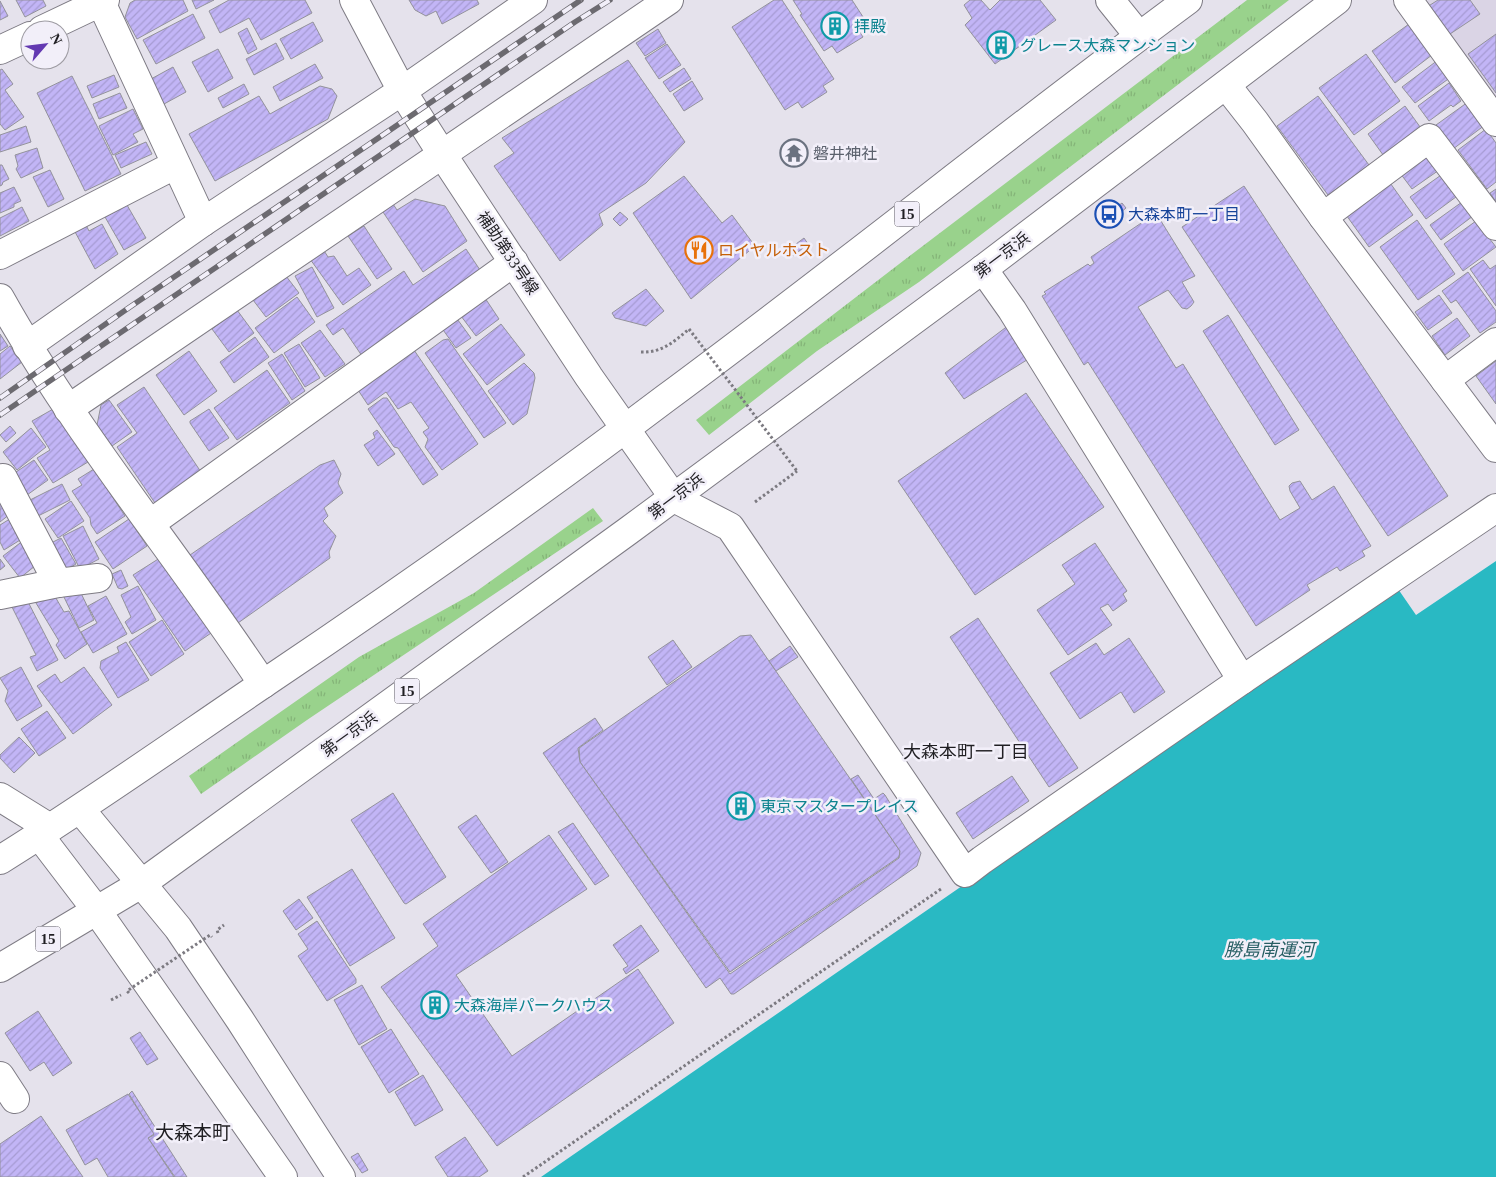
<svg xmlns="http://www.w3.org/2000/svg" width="1496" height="1177" viewBox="0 0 1496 1177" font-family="'Times New Roman','Noto Sans JP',serif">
  <defs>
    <pattern id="grass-tufts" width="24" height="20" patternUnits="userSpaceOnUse" patternTransform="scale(1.25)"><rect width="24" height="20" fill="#99d28c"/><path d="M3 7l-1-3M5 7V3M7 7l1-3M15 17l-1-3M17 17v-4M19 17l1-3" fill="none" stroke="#84b478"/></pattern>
    <pattern id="building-hatch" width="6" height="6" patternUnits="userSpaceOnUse" patternTransform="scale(1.25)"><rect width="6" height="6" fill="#c2b5f6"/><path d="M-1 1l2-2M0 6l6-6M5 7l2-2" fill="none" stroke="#a69bd3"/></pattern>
  </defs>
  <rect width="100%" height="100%" fill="#e5e2ec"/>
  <polygon fill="#dad4e5" points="1428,0 1496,0 1496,106 1423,4"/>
  <g fill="url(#grass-tufts)">
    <polygon points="1247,0 1289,0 919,282 817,351 709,435 696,420 903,261"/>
    <polygon points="593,508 603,521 307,720 201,794 189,776 359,657 474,593"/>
  </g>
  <polygon fill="#29b9c3" points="1496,561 1496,1177 541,1177 1396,586 1416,615"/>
  <g fill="url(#building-hatch)" stroke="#93929b">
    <polygon points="16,0 43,0 46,6 25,17"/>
    <polygon points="135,0 183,0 188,11 137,39 125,17 130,3"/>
    <polygon points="192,0 214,0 196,9"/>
    <polygon points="229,0 305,0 312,13 261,40 249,18 220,33 209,11"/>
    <polygon points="409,0 477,0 479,4 442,24 436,11 426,16 415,10"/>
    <polygon points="774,0 782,0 834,79 823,86 827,92 802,108 798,102 785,110 732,27"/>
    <polygon points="793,0 852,0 867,23 858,29 863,37 837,53 832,46 824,51 800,15 802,14"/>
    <polygon points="970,0 981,0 990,10 1000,0 1040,0 1056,20 995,64 965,25 972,18 964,5"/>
    <polygon points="1438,0 1470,0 1480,14 1447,36 1427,7"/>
    <polygon points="0,1 8,16 0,20"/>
    <polygon points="193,14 205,38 156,64 143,40"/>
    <polygon points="313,22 323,41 291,59 280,39"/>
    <polygon points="1409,24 1432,55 1395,83 1372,51"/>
    <polygon points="247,28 257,49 248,54 238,33"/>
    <polygon points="658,29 666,43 645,56 636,43"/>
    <polygon points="1496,34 1496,93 1468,54"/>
    <polygon points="276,43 284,59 254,75 246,59"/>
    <polygon points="667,44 681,65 659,79 645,58"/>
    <polygon points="218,49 233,78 208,92 192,62"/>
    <polygon points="1366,54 1400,101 1354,135 1319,88"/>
    <polygon points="628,60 685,142 646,183 599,214 603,225 560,261 494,166 514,153 502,138"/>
    <polygon points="1438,60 1451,77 1415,103 1402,87"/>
    <polygon points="315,64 323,78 280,101 273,87"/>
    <polygon points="173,67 186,92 164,104 151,79"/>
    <polygon points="684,68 691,79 670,92 663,82"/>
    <polygon points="2,69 13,84 5,90 24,117 5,130 0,124 0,70"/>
    <polygon points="114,75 119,87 92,98 87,86"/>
    <polygon points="72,76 121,174 85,191 37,93"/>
    <polygon points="692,81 703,99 684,111 673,94"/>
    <polygon points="1449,83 1461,101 1453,107 1451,105 1429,121 1418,106"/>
    <polygon points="244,84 249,94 223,108 218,98"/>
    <polygon points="320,86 332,89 337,96 328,119 215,181 189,134 259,96 270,114"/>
    <polygon points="120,93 127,108 99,119 93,104"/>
    <polygon points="1318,96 1369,165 1328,195 1277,126"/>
    <polygon points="1468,102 1485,125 1453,149 1436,125"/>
    <polygon points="1405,106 1423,131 1386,159 1368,134"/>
    <polygon points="133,109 143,129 133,134 138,142 113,155 99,126"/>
    <polygon points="26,126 31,142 0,152 0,135"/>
    <polygon points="1486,129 1496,143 1496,182 1487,189 1458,150"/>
    <polygon points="146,142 152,154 121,168 115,155"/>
    <polygon points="37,148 43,168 21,178 16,169 18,166 15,155"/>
    <polygon points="1430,151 1442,168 1412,189 1400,173"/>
    <polygon points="0,165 2,165 9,179 3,182 2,185 0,186"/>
    <polygon points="50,170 64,199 48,207 33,177"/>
    <polygon points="1444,173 1460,194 1426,219 1410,197"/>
    <polygon points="684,176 722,223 732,215 755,246 691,299 633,213"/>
    <polygon points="1388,180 1413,215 1369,247 1344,212"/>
    <polygon points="1244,186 1448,496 1388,536 1182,227"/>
    <polygon points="14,187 21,201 14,204 14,207 0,213 0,193"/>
    <polygon points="1496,189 1496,202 1490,193"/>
    <polygon points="415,199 445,206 467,241 423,272 383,212 393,204 397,210"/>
    <polygon points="1462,202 1473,216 1441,240 1430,225"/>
    <polygon points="1122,203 1126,208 1111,220 1107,214"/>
    <polygon points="127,205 146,238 124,250 105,217"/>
    <polygon points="22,207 29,221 0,236 0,218"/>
    <polygon points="620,212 628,219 620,226 613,219"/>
    <polygon points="1156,213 1195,276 1182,282 1194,302 1191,306 1187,309 1182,308 1168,290 1138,307 1176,368 1183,364 1280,520 1300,508 1290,491 1289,486 1292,483 1300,481 1312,500 1334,486 1371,546 1362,551 1365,556 1340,571 1337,567 1307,585 1310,590 1256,626 1088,362 1084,365 1042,296 1046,294 1044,292 1088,264 1090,266 1094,263 1091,257"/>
    <polygon points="1417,220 1455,274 1418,300 1380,247"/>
    <polygon points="1476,221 1496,247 1463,271 1444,244"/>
    <polygon points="85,223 89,231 102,224 118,254 95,269 74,230"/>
    <polygon points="364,226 392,269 377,279 348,236"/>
    <polygon points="804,238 808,244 793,256 788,250"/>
    <polygon points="323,249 328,257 334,256 347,276 359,268 371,285 343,305 310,259"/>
    <polygon points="466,249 482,273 362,356 343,328 333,335 326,325 404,271 413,285"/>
    <polygon points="1483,260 1490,269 1496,265 1496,306 1470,269"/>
    <polygon points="312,267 334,308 317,317 295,276"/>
    <polygon points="1468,272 1496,311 1496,322 1480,333 1456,300 1451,303 1442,291"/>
    <polygon points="286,276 299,293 266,317 253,300"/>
    <polygon points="646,289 664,311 646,326 615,318 612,313"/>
    <polygon points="1439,295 1452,313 1428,330 1415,312"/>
    <polygon points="297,297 315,322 274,353 255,328"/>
    <polygon points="485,298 499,319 476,336 461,316"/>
    <polygon points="237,310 254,333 229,352 212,329"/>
    <polygon points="1228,315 1299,430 1275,445 1203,331"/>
    <polygon points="455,316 471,338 456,348 441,327"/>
    <polygon points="1457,318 1470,336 1445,355 1432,336"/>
    <polygon points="501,324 525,355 487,385 463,354"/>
    <polygon points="1009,325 1030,358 964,399 945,373"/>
    <polygon points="320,330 345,364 325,377 301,343"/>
    <polygon points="0,334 8,346 0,351"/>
    <polygon points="255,337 269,357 234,383 220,362"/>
    <polygon points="448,339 506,423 484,438 425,353 443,340"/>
    <polygon points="299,344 320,378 305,387 284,353"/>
    <polygon points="10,346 22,362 0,379 0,354"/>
    <polygon points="414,350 478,444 442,470 425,447 428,439 423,432 429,428 411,402 398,409 386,392 368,405 356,387"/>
    <polygon points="189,351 217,391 184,415 156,375"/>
    <polygon points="282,354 305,391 292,400 268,363"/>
    <polygon points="1496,361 1496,404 1476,376"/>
    <polygon points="524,363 534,373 535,378 527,414 513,425 488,391"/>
    <polygon points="267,370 290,403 237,440 214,408"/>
    <polygon points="144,387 203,475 157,506 117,447 137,433 117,405"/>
    <polygon points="1026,393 1104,507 975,595 898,481"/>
    <polygon points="383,398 387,398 438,475 423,485 398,448 394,447 368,409"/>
    <polygon points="109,400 132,432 112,446 97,425 101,405"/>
    <polygon points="55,408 88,462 53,483 37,458 50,450 32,421"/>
    <polygon points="209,409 229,438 209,451 190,423 190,421"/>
    <polygon points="10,426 16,433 6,442 0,435"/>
    <polygon points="31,428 46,447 17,470 3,452"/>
    <polygon points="377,430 395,454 378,466 364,445 375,438 373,433"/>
    <polygon points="34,460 48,480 27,495 13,474"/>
    <polygon points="334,460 341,474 338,483 343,493 324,508 328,516 323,521 336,536 329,552 330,558 238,623 190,555 320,465"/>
    <polygon points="94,469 125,516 97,534 91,525 90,518 72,491 82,485 78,479"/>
    <polygon points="62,484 70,500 38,516 30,500"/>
    <polygon points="0,500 10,514 0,522"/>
    <polygon points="71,501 84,521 58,538 45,519"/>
    <polygon points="13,517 25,537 4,550 0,542 0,525"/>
    <polygon points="129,519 147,546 113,569 95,542"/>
    <polygon points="83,526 99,559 80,569 63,536"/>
    <polygon points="61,538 76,564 64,571 49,544"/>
    <polygon points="24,540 40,562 20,578 3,556"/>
    <polygon points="1095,543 1127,591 1123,594 1127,601 1113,611 1108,604 1100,608 1112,625 1068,655 1037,610 1075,584 1062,565"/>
    <polygon points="163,556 214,631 185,651 133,575"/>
    <polygon points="0,559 5,566 0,570"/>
    <polygon points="121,570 128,586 122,589 118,588 112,574"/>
    <polygon points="77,585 94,620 79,628 62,593"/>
    <polygon points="138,586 156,620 132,634 125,622 131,617 121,595"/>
    <polygon points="53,593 64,612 69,611 87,644 65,659 56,645 59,641 36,603"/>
    <polygon points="106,596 127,634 93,653 81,632 97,623 88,606"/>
    <polygon points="26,598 58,660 37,671 30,657 36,655 11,605"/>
    <polygon points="978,618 1078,768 1049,787 950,637"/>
    <polygon points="162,620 184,654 151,676 129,642"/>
    <polygon points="751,635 900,851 899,857 730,972 580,762 579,748 740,636"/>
    <polygon points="1129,638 1165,692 1134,713 1121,692 1080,719 1050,673 1096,643 1104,655"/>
    <polygon points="673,640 692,667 667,685 648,657"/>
    <polygon points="126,642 149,680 118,698 100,668 101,661 119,652 117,647"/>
    <polygon points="790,646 798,657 776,671 769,661"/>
    <polygon points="21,667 42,706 17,721 5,701 8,691 0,678"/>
    <polygon points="84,667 112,705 73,734 37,686 55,674 61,683"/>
    <polygon points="47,711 66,738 39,756 21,729"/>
    <polygon points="595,718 603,730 578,748 580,762 730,974 899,858 900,851 851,779 858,775 874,799 883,793 885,795 921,853 917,866 734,994 731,994 720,978 706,988 543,753"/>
    <polygon points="19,737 35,753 14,773 0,758 0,755"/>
    <polygon points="1012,776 1029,801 973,839 956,813"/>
    <polygon points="393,793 446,877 406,904 404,903 351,820"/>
    <polygon points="476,815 508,862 491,873 458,827"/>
    <polygon points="573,823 609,876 595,885 558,832"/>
    <polygon points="549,835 587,889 456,975 512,1056 638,969 674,1023 497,1146 381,987 438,946 423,924"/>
    <polygon points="352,869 395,938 350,966 307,897"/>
    <polygon points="299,899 313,918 296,930 283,911"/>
    <polygon points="317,921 356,979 356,983 327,1001 298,956 308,949 298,934"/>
    <polygon points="641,925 659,951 626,974 623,969 628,966 613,945"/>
    <polygon points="362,985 387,1029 359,1045 334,1000"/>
    <polygon points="38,1011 72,1063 53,1076 44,1062 30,1071 5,1033"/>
    <polygon points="391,1029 419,1074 389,1093 361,1047"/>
    <polygon points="140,1032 158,1059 147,1065 130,1038"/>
    <polygon points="423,1075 443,1110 415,1126 395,1092"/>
    <polygon points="132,1091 187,1177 175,1177 148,1138 154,1135 129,1094"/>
    <polygon points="128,1094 154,1134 148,1138 174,1177 108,1177 97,1158 85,1165 66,1130"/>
    <polygon points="41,1116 83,1177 0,1177 0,1144"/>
    <polygon points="465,1137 488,1171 479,1177 448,1177 435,1157"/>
    <polygon points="358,1153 368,1170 362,1173 351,1157"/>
  </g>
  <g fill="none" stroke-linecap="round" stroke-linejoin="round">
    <g stroke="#7e7b84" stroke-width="30">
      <g id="minor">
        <polyline points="100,0 203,222"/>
        <polyline points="354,0 402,91 442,154 589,377 674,498 730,527 965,873 982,860 1242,680 1496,508"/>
        <polyline points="1110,0 1139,36"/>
        <polyline points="1408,0 1496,122"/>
        <polyline points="42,30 105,0"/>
        <polyline points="0,50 30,36"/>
        <polyline points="1226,85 1255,122 1323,217 1445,380 1496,342"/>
        <polyline points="1323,217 1429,138 1496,226"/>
        <polyline points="0,255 163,171 176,166"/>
        <polyline points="983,269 1012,310 1242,680"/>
        <path d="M0,298c76,136 177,256 263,386"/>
        <polyline points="27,346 203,222 402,91 533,0"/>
        <polyline points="1445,380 1496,448"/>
        <polyline points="68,409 669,0"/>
        <polyline points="0,480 3,478 58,583"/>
        <polyline points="151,523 514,262"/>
        <polyline points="0,595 58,583 98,578"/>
        <polyline points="0,797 50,828"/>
        <polyline points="80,809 178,928 240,1020 341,1177"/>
        <polyline points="39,835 97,911 283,1177"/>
        <polyline points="0,1076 15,1099"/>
      </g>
    </g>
    <g stroke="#7e7b84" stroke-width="30">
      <g id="highway">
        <path d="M0,860c90,-56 176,-117 263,-176 137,-92 272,-187 403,-286 176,-130 346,-268 522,-398"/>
        <polyline points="0,968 141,884 628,531 983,269 1337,0"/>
      </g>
    </g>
    <g stroke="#7c7a81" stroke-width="3" stroke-dasharray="2.5 2.5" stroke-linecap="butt">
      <path d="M641,352c20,1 33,-10 48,-23"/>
      <polyline points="755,502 797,471"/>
      <polyline points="218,933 217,930 224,925"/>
      <polyline points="111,1000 121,995"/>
      <polyline points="523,1177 941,889"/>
    </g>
    <use href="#minor" stroke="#fff" stroke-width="28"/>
    <use href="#highway" stroke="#fff" stroke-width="28"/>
    <g stroke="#6c6a70" stroke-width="5.5">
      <g id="rail">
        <polyline points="0,398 127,309 581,0"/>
        <polyline points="0,415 575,22 610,0"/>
      </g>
    </g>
    <use href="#rail" stroke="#f2eff9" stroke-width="4" stroke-dasharray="11" stroke-linecap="butt"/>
    <g stroke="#7c7a81" stroke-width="3" stroke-dasharray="2.5 2.5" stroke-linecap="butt">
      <polyline points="689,329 797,471"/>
      <polyline points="129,993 127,991 210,935 212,937"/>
    </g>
  </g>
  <defs>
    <g id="building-ring" transform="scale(1.4375)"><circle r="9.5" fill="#f2eff9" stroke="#0f9aa8" stroke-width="1.5"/><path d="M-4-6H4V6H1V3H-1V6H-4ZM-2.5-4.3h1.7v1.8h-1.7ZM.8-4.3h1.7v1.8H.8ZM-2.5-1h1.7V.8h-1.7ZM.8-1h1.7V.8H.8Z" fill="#0f9aa8"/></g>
    <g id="temple-ring" transform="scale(1.4375)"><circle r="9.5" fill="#f2eff9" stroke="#6b7280" stroke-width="1.5"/><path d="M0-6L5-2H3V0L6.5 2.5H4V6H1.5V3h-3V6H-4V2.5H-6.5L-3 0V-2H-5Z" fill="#6b7280"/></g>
    <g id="bus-ring" transform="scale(1.4375)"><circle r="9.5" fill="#f2eff9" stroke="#1a4fb4" stroke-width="1.5"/><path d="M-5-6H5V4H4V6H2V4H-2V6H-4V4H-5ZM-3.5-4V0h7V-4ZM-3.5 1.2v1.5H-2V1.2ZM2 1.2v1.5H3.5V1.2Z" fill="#1a4fb4"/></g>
    <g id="restaurant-ring" transform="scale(1.4375)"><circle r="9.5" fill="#f2eff9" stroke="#e8710a" stroke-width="1.5"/><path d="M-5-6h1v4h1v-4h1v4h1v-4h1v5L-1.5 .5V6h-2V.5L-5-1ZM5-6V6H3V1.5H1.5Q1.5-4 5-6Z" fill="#e8710a"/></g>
  </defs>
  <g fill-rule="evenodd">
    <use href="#building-ring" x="835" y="26"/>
    <use href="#building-ring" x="1001" y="45"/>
    <use href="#temple-ring" x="794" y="153"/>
    <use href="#bus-ring" x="1109" y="214"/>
    <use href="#restaurant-ring" x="699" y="250"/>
    <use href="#building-ring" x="741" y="806"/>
    <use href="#building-ring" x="435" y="1005"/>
  </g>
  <g text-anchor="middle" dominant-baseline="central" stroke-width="5" stroke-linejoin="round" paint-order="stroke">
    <g fill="#f2eff9" stroke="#5f5d63" stroke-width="1">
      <rect x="894.5" y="201.5" width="25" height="25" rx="4"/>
      <rect x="394.5" y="678.5" width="25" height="25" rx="4"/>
      <rect x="35.5" y="926.5" width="25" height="25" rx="4"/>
    </g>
    <g font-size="15" font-weight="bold" fill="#201f23">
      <text x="907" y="214">15</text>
      <text x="407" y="691">15</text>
      <text x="48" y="939">15</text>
    </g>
    <g font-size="16" fill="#0d838f" stroke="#f2eff9" text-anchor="start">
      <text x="854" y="26">拝殿</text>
      <text x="1020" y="45">グレース大森マンション</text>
      <text x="760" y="806">東京マスタープレイス</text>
      <text x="454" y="1005">大森海岸パークハウス</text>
    </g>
    <g font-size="16" fill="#5b616d" stroke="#f2eff9" text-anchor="start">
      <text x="813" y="153">磐井神社</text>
    </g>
    <g font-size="16" fill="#164399" stroke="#f2eff9" text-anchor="start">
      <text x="1128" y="214">大森本町一丁目</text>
    </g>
    <g font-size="16" fill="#c56008" stroke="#f2eff9" text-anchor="start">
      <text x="718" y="250">ロイヤルホスト</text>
    </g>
    <g font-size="16" fill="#201f23" stroke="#f2eff9">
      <text transform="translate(508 253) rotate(56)">補助第33号線</text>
      <text transform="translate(1002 255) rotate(-37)">第一京浜</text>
      <text transform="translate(676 496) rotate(-37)">第一京浜</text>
      <text transform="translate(349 734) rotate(-36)">第一京浜</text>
    </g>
    <g font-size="18" fill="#201f23" stroke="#f2eff9">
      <text x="966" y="752">大森本町一丁目</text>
    </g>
    <g font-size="18" font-style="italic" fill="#285f64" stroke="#f2eff9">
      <text x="1269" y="950">勝島南運河</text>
    </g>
    <g font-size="19" fill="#201f23" stroke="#f2eff9">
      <text x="193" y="1132">大森本町</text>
    </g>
  </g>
  <g transform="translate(45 45) rotate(62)"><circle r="24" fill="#f2eff9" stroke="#9e9ca3"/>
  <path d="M0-4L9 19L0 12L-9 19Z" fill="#6339b1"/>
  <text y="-8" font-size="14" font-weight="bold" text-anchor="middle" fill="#201f23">N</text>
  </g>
</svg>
